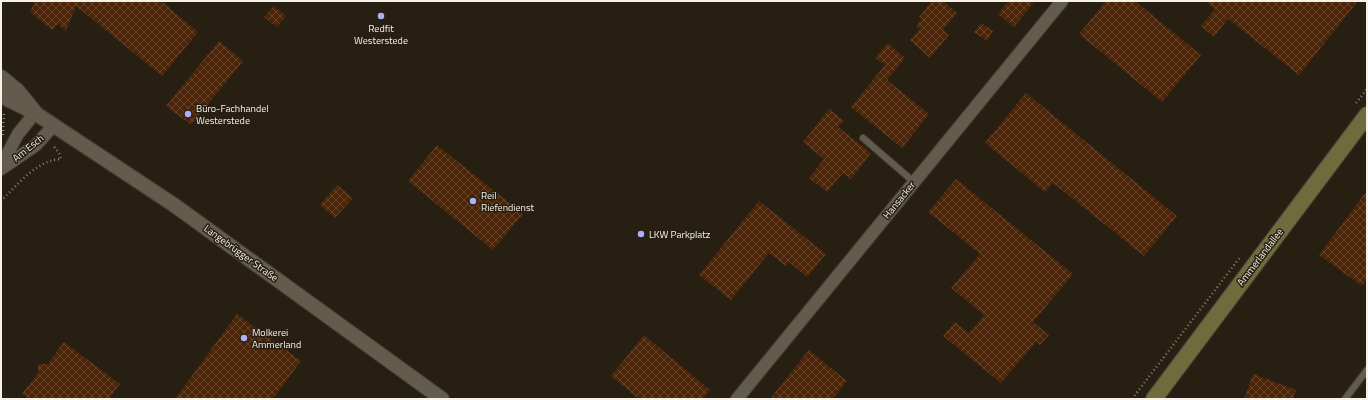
<svg xmlns="http://www.w3.org/2000/svg" width="1368" height="400" viewBox="0 0 1368 400" font-family="'Titillium Web',sans-serif">
  <defs>
    <pattern id="building-cross-hatch" width="8" height="8" patternUnits="userSpaceOnUse"><rect width="8" height="8" fill="#4c2509"/><path d="M0 0l8 8M0 8l8-8" fill="none" stroke="#67452d"/></pattern>
  </defs>
  <rect width="100%" height="100%" fill="#272012"/>
  <g fill="url(#building-cross-hatch)">
    <polygon points="35,1 161,1 198,32 162,76 76,6 66,31 58,24 52,30 30,12"/>
    <polygon points="932,1 943,1 957,13 943,30 949,35 930,58 910,40 920,29 916,26 922,19 919,17"/>
    <polygon points="1008,1 1035,1 1014,27 998,14"/>
    <polygon points="1106,1 1135,1 1201,55 1162,102 1079,34"/>
    <polygon points="1205,1 1358,1 1299,75 1228,19 1214,37 1201,26 1215,9"/>
    <polygon points="274,6 286,16 277,27 264,17"/>
    <polygon points="981,23 993,31 987,41 974,32"/>
    <polygon points="219,41 243,61 191,125 166,106"/>
    <polygon points="888,43 905,58 887,80 929,114 902,148 851,107 885,65 875,58"/>
    <polygon points="1026,93 1177,216 1144,256 1053,183 1045,192 985,143"/>
    <polygon points="829,109 844,121 838,127 871,153 851,179 843,173 827,192 809,178 824,159 803,142"/>
    <polygon points="437,145 523,214 493,250 408,181"/>
    <polygon points="956,179 1073,274 1033,322 1049,335 1040,345 1036,342 1001,383 943,336 955,322 969,333 984,315 951,288 980,254 928,212"/>
    <polygon points="337,185 353,198 335,218 320,205"/>
    <polygon points="1367,191 1367,279 1362,286 1319,255"/>
    <polygon points="759,201 826,254 807,277 789,262 786,266 769,253 731,300 699,275"/>
    <polygon points="237,314 301,361 273,399 175,399"/>
    <polygon points="644,335 710,390 702,399 639,399 611,376"/>
    <polygon points="64,342 120,384 109,399 29,399 22,394 38,373 38,364 48,364"/>
    <polygon points="809,350 847,381 833,399 770,399"/>
    <polygon points="1253,374 1296,390 1293,399 1244,399"/>
  </g>
  <g fill="none" stroke-linecap="round" stroke-linejoin="round">
    <g stroke="#433d34" stroke-width="8">
      <g id="service">
        <polyline points="863,138 914,182"/>
        <polyline points="1345,399 1367,370"/>
      </g>
    </g>
    <g stroke="#433d34" stroke-width="14">
      <g id="minor">
        <polyline points="1,166 18,134 35,113"/>
        <polyline points="1,169 36,145 54,125"/>
        <polyline points="737,399 1062,1"/>
      </g>
    </g>
    <g stroke="#433d34" stroke-width="16">
      <g id="tertiary">
        <polyline points="1,77 18,91 35,112"/>
        <polyline points="1,92 7,99 35,113 174,205 442,399"/>
      </g>
    </g>
    <g stroke="#433d34" stroke-width="18">
      <polyline id="secondary" points="1154,399 1367,115"/>
    </g>
    <g stroke="#868074" stroke-width="2.5" stroke-dasharray="1 3" stroke-linecap="butt">
      <polyline points="1356,103 1367,89"/>
      <polyline points="3,135 4,112"/>
      <path d="M1,201c16,-16 36,-41 60,-42l-2,-6 -6,-8"/>
      <polyline points="1132,399 1241,256"/>
    </g>
    <use href="#service" stroke="#635b4b" stroke-width="6"/>
    <use href="#minor" stroke="#635b4b" stroke-width="12"/>
    <use href="#tertiary" stroke="#635b4b" stroke-width="14"/>
    <use href="#secondary" stroke="#6e6b3d" stroke-width="16"/>
  </g>
  <g fill="#aeaefa" stroke="#272012" stroke-width="1.5">
    <circle cx="381" cy="16" r="4"/>
    <circle cx="188" cy="114" r="4"/>
    <circle cx="473" cy="201" r="4"/>
    <circle cx="641" cy="234" r="4"/>
    <circle cx="244" cy="338" r="4"/>
  </g>
  <g text-anchor="middle" dominant-baseline="central" stroke-width="3" stroke-linejoin="round" paint-order="stroke">
    <g font-size="10" fill="#f7f2e9" stroke="#272012" text-anchor="start">
      <text x="381" y="28" text-anchor="middle">Redfit<tspan x="381" dy="12">Westerstede</tspan></text>
      <text x="196" y="108">Büro-Fachhandel<tspan x="196" dy="12">Westerstede</tspan></text>
      <text x="481" y="195">Reil<tspan x="481" dy="12">Riefendienst</tspan></text>
      <text x="649" y="234">LKW Parkplatz</text>
      <text x="252" y="332">Molkerei<tspan x="252" dy="12">Ammerland</tspan></text>
    </g>
    <g font-size="10" fill="#f7f2e9" stroke="#272012">
      <text transform="translate(28 148) rotate(-39)">Am Esch</text>
      <text transform="translate(899 200) rotate(-51)">Hansacker</text>
      <text transform="translate(241 253) rotate(36)">Langebrügger Straße</text>
      <text transform="translate(1260 257) rotate(-53)">Ammerlandallee</text>
    </g>
  </g>
  <rect width="1368" height="400" fill="none" stroke="#f7f2e9" stroke-width="4"/>
</svg>
